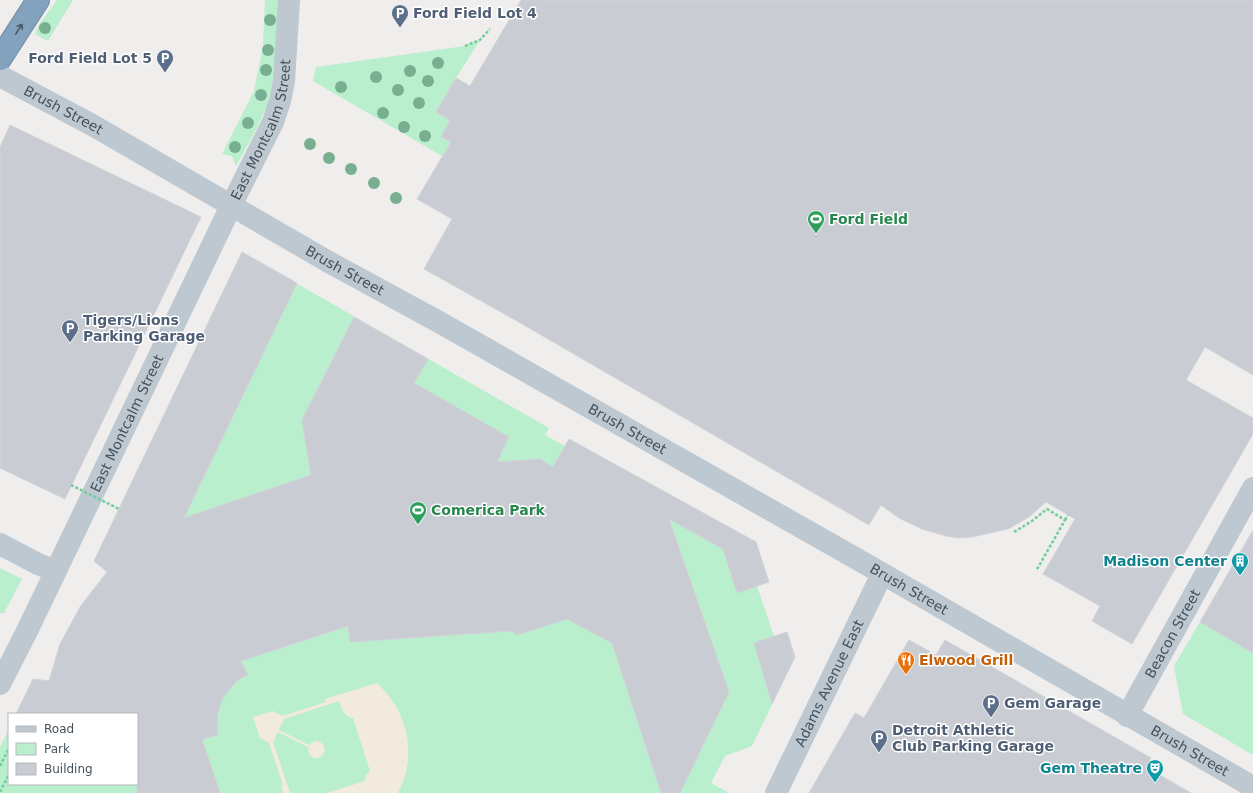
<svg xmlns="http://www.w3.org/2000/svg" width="1253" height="793" viewBox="0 0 1253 793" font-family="'DejaVu Sans',sans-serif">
  <rect width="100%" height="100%" fill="#f0eded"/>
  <g fill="#b9efcc">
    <polygon points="57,0 73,0 48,41 35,34 38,26"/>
    <polygon points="265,0 281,0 273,82 267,106 257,128 236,166 232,156 222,154 254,91 263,46"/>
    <polygon points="480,40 456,78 436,112 450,120 451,142 442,156 313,81 316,67 465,46"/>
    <polygon points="242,252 549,428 545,435 565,446 569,439 756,542 769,582 757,586 774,636 787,632 795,657 752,746 725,756 711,783 729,793 0,793 0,747 9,729 9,784 137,784 137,714 16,714 33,679 49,681 60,644 80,607 107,572 94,561"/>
    <polygon points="0,568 22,579 4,613 0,613"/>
    <polygon points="1200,622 1253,653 1253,755 1183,714 1174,666"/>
  </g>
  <path fill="#f2eadc" d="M377,683c31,28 41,73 21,110h-71l38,-12 1,-6 4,-4 -17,-53c-10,-1 -10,-9 -14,-17l-55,18 -5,11 30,15 6,-4c19,1 6,27 -6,13l-1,-7 -30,-15 -5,10 17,51h-7l-2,-7 2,-1 -14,-42 -9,-5 -7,-21 20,-6 10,5 43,-14 -1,-3z"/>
  <g fill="#c9ccd2" stroke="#d1d3d9">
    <polygon points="521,0 1253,0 1253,375 1205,347 1186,380 1253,418 1253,434 1132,644 1092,621 1100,606 1043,574 1075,519 1046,502 1029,517 1008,529 972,537 959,538 946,536 922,529 899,518 881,505 869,525 517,321 424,269 452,219 417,199 451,142 441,137 450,120 436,112 456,78 470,86"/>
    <polygon points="10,125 201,217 65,499 0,468 0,147"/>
    <polygon points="242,252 297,283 184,518 311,475 302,420 354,317 428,359 414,383 509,437 497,462 540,459 553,467 569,439 756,542 769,582 737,593 723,549 669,519 729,692 680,793 661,793 612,643 567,619 517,635 511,631 350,642 348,626 241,661 248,675 238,680 233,685 222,699 218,713 217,725 218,735 202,739 220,793 137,793 137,714 16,714 33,679 49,681 60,644 80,607 107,572 94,561"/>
    <polygon points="1253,530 1253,653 1200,622"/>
    <polygon points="787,632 795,657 772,704 754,643"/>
    <polygon points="909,640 936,655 945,640 1151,758 1146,767 1191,793 809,793 855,713 864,718"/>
  </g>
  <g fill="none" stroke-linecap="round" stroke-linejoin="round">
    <g stroke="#6e8da9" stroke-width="24">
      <polyline id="highway" points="0,59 38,0"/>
    </g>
    <g stroke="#70ce9c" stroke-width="2.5" stroke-dasharray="3 2" stroke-linecap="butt">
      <polyline points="465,46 480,40 490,29"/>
      <polyline points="1065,520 1068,515"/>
      <polyline points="1014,532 1032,521 1047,509 1065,520 1036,571"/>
      <polyline points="0,766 8,750"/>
      <polyline points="0,792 9,774"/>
    </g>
    <g stroke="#bdc8d0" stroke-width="22">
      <path id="s1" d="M0,76l94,50 233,135 112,61 418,237 396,228"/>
      <polyline points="0,544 38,564 56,571"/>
      <path id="s2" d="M0,684l28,-55 203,-423 42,-84 7,-21 4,-20 5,-81"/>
      <path id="s3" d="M1127,716l126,-228"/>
      <path id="s4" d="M776,793l106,-219"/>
    </g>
    <use href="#highway" stroke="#83a2be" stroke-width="22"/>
    <polyline stroke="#70ce9c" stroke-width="2.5" stroke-dasharray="3 2" stroke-linecap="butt" points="71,485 119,509"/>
  </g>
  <g fill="#77af90">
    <circle cx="270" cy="20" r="6"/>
    <circle cx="45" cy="28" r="6"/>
    <circle cx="268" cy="50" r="6"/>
    <circle cx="438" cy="63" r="6"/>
    <circle cx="266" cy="70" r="6"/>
    <circle cx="410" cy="71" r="6"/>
    <circle cx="376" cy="77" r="6"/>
    <circle cx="428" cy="81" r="6"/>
    <circle cx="341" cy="87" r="6"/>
    <circle cx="398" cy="90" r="6"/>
    <circle cx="261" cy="95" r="6"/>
    <circle cx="419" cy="103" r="6"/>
    <circle cx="383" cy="113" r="6"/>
    <circle cx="248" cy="123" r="6"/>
    <circle cx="404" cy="127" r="6"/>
    <circle cx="425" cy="136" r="6"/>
    <circle cx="310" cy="144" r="6"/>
    <circle cx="235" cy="147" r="6"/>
    <circle cx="329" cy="158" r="6"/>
    <circle cx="351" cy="169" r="6"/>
    <circle cx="374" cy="183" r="6"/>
    <circle cx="396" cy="198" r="6"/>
  </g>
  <defs><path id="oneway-shaft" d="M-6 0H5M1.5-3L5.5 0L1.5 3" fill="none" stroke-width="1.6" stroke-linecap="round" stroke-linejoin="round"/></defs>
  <use stroke="#4b5965" href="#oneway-shaft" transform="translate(19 29) rotate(-57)"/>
  <defs>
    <g id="parking-pin" transform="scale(0.9)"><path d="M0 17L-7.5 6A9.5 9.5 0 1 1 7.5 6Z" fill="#5c6f8a" stroke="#fff"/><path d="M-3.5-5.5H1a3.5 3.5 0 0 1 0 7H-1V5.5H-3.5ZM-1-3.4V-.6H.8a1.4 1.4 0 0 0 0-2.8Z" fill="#fff"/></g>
    <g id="stadium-pin" transform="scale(0.9)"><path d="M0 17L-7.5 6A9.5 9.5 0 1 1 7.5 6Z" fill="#2e9e5b" stroke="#fff"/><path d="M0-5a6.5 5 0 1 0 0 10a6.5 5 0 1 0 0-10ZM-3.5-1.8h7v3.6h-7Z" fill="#fff"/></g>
    <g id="building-pin" transform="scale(0.9)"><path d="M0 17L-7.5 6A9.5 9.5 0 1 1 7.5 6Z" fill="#0f9aa8" stroke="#fff"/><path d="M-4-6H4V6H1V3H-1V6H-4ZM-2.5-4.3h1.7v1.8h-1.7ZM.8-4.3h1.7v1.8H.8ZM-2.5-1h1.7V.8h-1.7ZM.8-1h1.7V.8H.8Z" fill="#fff"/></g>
    <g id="restaurant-pin" transform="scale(0.9)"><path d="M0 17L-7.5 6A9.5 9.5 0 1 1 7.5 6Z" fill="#e8710a" stroke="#fff"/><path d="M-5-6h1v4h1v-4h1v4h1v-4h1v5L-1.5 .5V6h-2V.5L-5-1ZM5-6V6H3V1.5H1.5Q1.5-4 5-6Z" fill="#fff"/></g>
    <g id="theatre-pin" transform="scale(0.9)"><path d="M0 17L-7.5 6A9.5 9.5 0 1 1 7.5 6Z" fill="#0f9aa8" stroke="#fff"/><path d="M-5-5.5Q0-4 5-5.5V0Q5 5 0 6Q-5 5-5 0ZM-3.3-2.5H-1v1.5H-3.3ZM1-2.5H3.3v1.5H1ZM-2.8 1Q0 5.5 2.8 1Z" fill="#fff"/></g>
  </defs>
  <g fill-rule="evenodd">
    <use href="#parking-pin" x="400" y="13"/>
    <use href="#parking-pin" x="165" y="58"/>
    <use href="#stadium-pin" x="816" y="219"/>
    <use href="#parking-pin" x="70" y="328"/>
    <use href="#stadium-pin" x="418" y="510"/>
    <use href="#building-pin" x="1240" y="561"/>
    <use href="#restaurant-pin" x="906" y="660"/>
    <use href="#parking-pin" x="991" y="703"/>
    <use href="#parking-pin" x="879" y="738"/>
    <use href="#theatre-pin" x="1155" y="768"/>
  </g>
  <g text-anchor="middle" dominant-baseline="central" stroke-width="3" stroke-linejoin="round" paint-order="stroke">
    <g font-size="14" font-weight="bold" fill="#4e5e75" stroke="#fff" text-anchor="start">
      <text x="413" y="13">Ford Field Lot 4</text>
      <text x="152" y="58" text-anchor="end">Ford Field Lot 5</text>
      <text x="83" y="320">Tigers/Lions<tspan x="83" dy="16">Parking Garage</tspan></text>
      <text x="1004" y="703">Gem Garage</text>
      <text x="892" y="730">Detroit Athletic<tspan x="892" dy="16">Club Parking Garage</tspan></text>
    </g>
    <g font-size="14" fill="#45515b" stroke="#fff">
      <text stroke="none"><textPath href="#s1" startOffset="72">Brush Street</textPath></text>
      <text stroke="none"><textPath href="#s2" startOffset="614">East Montcalm Street</textPath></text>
      <text stroke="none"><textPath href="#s1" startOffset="396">Brush Street</textPath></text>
      <text stroke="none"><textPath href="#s2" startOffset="290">East Montcalm Street</textPath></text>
      <text stroke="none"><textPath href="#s1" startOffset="720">Brush Street</textPath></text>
      <text stroke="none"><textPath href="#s1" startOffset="1044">Brush Street</textPath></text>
      <text stroke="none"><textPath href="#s3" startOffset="94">Beacon Street</textPath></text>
      <text stroke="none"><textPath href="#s4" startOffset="122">Adams Avenue East</textPath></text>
      <text stroke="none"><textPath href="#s1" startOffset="1368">Brush Street</textPath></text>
    </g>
    <g font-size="14" font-weight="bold" fill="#27864d" stroke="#fff" text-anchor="start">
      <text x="829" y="219">Ford Field</text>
      <text x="431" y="510">Comerica Park</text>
    </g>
    <g font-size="14" font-weight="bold" fill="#0d838f" stroke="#fff" text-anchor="end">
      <text x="1227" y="561">Madison Center</text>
      <text x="1142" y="768">Gem Theatre</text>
    </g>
    <g font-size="14" font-weight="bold" fill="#c56008" stroke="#fff" text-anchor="start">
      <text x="919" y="660">Elwood Grill</text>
    </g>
  </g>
  <rect x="8" y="713" width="130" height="72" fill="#ffffff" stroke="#b5b9bd"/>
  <rect x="16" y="726" width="20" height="6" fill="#bdc8d0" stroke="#b5b9bd"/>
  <text x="44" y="733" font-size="12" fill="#45515b">Road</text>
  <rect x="16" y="743" width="20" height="12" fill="#b9efcc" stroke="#b5b9bd"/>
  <text x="44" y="753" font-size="12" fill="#45515b">Park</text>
  <rect x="16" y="763" width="20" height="12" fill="#c9ccd2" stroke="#b5b9bd"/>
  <text x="44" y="773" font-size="12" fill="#45515b">Building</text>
</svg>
